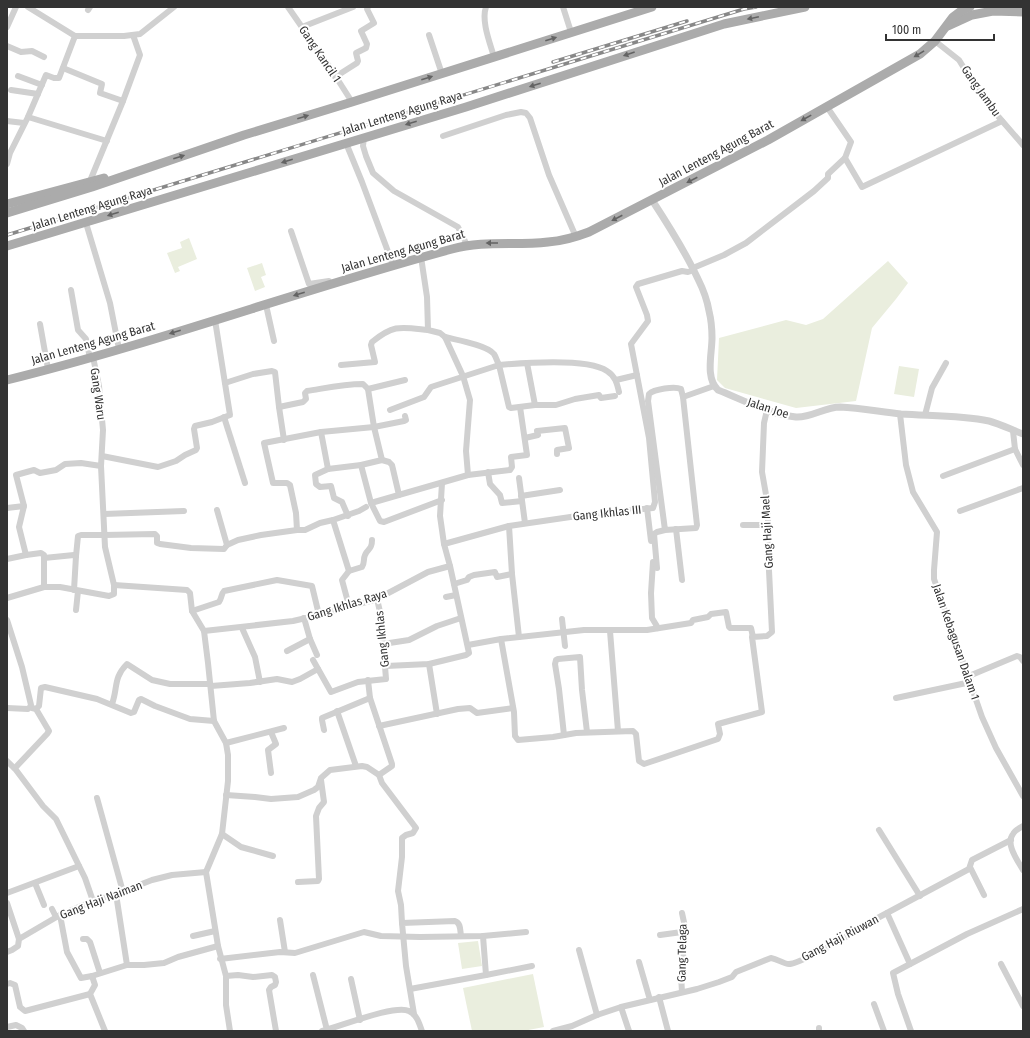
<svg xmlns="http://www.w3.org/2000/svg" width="1030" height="1038" viewBox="0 0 1030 1038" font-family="'Fira Sans Condensed',sans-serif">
  <rect width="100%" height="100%" fill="#fff"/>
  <g fill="#eaeede">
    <polygon points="189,238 197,259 178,267 180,271 175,273 167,253 182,248 180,242"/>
    <polygon points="888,261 908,283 896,299 872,328 856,401 796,408 725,388 717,380 719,338 786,320 806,325 823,319"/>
    <polygon points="262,263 266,275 261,277 265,287 255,291 247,268"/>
    <polygon points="899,366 919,369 914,397 894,394"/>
    <polygon points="478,941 482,966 462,969 458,943"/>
    <polygon points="533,974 544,1027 523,1031 472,1031 463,988"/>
  </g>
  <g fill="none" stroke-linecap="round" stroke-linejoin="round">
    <g stroke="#d0d0d0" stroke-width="6">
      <polyline points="28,7 75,36 124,36 140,34 174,7"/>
      <polyline points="288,7 329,66 352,102"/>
      <path d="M486,7c-5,14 4,36 8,50"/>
      <polyline points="563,7 571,32"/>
      <polyline points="88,10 90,7"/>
      <polyline points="7,27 16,7"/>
      <polyline points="302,27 353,7"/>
      <polyline points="429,35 442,74"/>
      <polyline points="935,41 959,60 977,89 997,115 1023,145"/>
      <polyline points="7,46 21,52 32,51 44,57"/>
      <polyline points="63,68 102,84 100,93 123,101"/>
      <polyline points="18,76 42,85"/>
      <polyline points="335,77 357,63 358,61 356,53 366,48 367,44 361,31 374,23 367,9 368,7"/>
      <polyline points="11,90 38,94"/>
      <polyline points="28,117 107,141"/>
      <polyline points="7,121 24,123"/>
      <polyline points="443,136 506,115 521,112 526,113 530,118 549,175 576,237"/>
      <polyline points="364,137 363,146 366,156 373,173 394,191 458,227 467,245"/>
      <polyline points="346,143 362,182 393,265"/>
      <polyline points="845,158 862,187 1002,121"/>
      <polyline points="7,164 10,153 28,117 46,75 54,78 59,78 75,36"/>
      <polyline points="90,181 123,101 140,55 133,35"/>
      <polyline points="86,223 110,303 119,349"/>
      <polyline points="291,231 309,284 329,281"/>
      <polyline points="693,268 724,255 746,243 814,191 828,178 828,174 845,158 851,142 827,107"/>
      <polyline points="71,290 78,330 86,339 90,358"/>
      <polyline points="266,305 274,341"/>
      <polyline points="40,324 48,369"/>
      <path d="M445,337c12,3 42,8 49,17 2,3 3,7 5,11 23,-2 89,-7 108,6 8,5 10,12 12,21"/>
      <polyline points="527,363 535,405"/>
      <path d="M341,365l34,-3 -4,-17 1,-3c22,-18 29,-15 56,-12"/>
      <polyline points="616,380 637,375"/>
      <polyline points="225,383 253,374 272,371 275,372 279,407 284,440"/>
      <polyline points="683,397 714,386"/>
      <path d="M279,407l24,-5 3,-3 -1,-6 2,-2c19,-3 36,-7 56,-7l5,5 37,-9"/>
      <polyline points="390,410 424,397 431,387 499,365 509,407 511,408 535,405 556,405 575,399 599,395 601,398 615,396"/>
      <polyline points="900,414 906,465 913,492 937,532 934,570 934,579 982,717 996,748 1023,796"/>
      <polyline points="925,415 932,388 946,363"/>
      <polyline points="224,417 245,483"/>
      <polyline points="1013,431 1015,449 1023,465"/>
      <polyline points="321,432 328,469"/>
      <polyline points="525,438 538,435 537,431 565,428 569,448 557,450 557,454"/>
      <polyline points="102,456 158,467 176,461 185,455 196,450 197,448 194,429 195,426 212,422 230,415 215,320"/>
      <polyline points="382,460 389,462 392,465 399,495"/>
      <polyline points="361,465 371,503 380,521 384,522 442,500"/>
      <polyline points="488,472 490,484 500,495 502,503 522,501"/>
      <polyline points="468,475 510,470 512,467 511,457 527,455 520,407"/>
      <polyline points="943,476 1015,449"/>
      <polyline points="519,478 525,523"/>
      <polyline points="521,496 560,490"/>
      <polyline points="371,503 468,475 466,451 470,400 463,376 445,337 440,333 428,330 427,297 421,257"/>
      <polyline points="7,508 24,506"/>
      <polyline points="647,508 651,541"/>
      <polyline points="960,511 1023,488"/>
      <polyline points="104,514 184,511"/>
      <polyline points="348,516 342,502 334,498 331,486 320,487 316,484 315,475 328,469 361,465 382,460 374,427 368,389"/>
      <polyline points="743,525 768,525"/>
      <polyline points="509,526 512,574 519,637"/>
      <polyline points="676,529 682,580"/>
      <polyline points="297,530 296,513 290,485 287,483 273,483 264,443 321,432 374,427 404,421 406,420 405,416"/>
      <polyline points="444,544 509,526 584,515 653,508 655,502 649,438 631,344 648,321 647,315 636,287 638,284 682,271 688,272 694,270"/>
      <polyline points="227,545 238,540 261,535 297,530 305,530 320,523 333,520"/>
      <polyline points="76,556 78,536 81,535 104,535 155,534 157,536 157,543 160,544 191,548 224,549 227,545 217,510"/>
      <polyline points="44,558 74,555 76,556 74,590"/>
      <polyline points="7,559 26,555"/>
      <polyline points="653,562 651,593 652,618 658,628"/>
      <path d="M657,568l-3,-34 3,-2 8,-2 -17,-129 1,-7c5,-5 26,-8 32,-5l2,8 14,128 -1,3 -31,2"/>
      <polyline points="349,571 333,520 359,511 366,507"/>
      <polyline points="454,584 467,580 469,577 474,575 495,572 497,577 512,574"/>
      <polyline points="114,585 187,590 190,593 192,611 204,631 208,663 214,721 226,743 228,755 228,781 222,834 206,872 218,946 226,976 226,1005 230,1031"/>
      <polyline points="44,587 60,587 109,596 114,594 114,585 105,547 101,466 103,430 99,386 93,357"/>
      <polyline points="446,597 456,595"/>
      <polyline points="7,598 44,587 44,555 41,553 26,555 19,527 24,506 16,475 34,470 40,473 56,470 65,464 81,463 101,466"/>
      <path d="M349,606l-7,-26 7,-9 13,-4c3,-4 1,-8 3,-12 3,-7 7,-5 7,-15"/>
      <polyline points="76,610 78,591"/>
      <path d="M192,611l27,-9c3,-4 2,-8 5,-11l53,-11 35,6 7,29"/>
      <polyline points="304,618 310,639 317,655"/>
      <polyline points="562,619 565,646"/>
      <polyline points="7,620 22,667 31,705 30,707 28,709 7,708"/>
      <polyline points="242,628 255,657 260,682"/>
      <polyline points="204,631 293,621 319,615 377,599 428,572 450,566"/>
      <polyline points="610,631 618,731"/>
      <polyline points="501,639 514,712 515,736 518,740 553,737 576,733 633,731 636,734 639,761 644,764 718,739 720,734 718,724 762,712 752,637 767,636 772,632 768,550 768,506 762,472 764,423 767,410"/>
      <polyline points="383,644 409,640 437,626 461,618"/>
      <polyline points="468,645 501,639 584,630 647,630 691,623 693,620 708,617 711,614 726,612 729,627 730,628 751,628 753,637"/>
      <polyline points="287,651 310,639"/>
      <polyline points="313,660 331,692 358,682 386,679 381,616 377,599"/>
      <polyline points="429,664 437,714"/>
      <polyline points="386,666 429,664 466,655 469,653 450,566 444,544 440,516 442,483"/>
      <polyline points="969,676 1017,656 1020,657 1023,661"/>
      <polyline points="368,680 370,698 392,764 392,766 379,775"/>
      <polyline points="211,686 250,683 277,679 292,682 300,679 318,669"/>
      <polyline points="896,698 971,682"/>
      <path d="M112,704c6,-16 1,-26 15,-40l25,16 18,4h40"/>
      <polyline points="36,709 39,706 41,688 45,687 97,699 131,713 134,712 139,700 141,699 155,706 190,719 214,721"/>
      <polyline points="337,711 356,766"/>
      <polyline points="379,726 458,709 470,708 477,713 513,708"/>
      <polyline points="324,730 322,720 322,718 370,698"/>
      <polyline points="271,732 276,744 268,750 271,773"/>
      <polyline points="564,735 559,689 555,664 556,660 558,659 580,657 582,690 587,732"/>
      <polyline points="226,743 284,728"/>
      <polyline points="7,761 16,770 43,806 56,819 85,878 93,901"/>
      <polyline points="15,768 47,734 49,731 36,709 32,708"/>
      <polyline points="226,795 255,797 271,799 298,797 314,790 318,787 321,778 330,770 362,766 367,767 379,775 382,783 416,828 413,833 406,835 402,838 402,857 398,891 401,905 402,923"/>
      <polyline points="97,798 123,892"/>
      <path d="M1023,826c-3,2 -8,4 -10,8 -8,10 5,27 10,36"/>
      <polyline points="879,830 920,896"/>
      <polyline points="222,834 241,847 273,856"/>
      <polyline points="970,867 984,895"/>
      <polyline points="298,882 318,881 319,879 316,816 319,808 324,802 321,780"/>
      <polyline points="35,883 44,905"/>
      <polyline points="7,893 79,866"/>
      <polyline points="116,894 127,965"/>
      <polyline points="7,903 19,939"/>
      <polyline points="52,909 56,917"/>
      <polyline points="887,913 910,964"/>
      <polyline points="60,915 67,952 81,978 92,976 127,965 144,965 164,963 178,957 218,946"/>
      <polyline points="280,920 285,952"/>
      <polyline points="660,935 682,932"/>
      <polyline points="193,936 215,931"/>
      <polyline points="83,939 87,939 90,942 100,973"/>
      <polyline points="579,950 597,1015"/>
      <polyline points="7,952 12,950 18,946 19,939 60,915 93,901 116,894 152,880 172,875 206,872"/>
      <polyline points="220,959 280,952 295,953 364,932 381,936 420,937 483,936 526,932"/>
      <polyline points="639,962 650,1000"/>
      <polyline points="1001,964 1023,1006"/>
      <polyline points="313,975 327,1030"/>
      <polyline points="486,975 532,966"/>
      <polyline points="92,976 95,985 90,994 105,1031"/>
      <polyline points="226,976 238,975 253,977 272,975 275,977 276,982 275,985 271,987 269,990 276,1031"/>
      <polyline points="351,979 360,1020"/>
      <polyline points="7,984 10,983 15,985 20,1007 25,1011 90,994"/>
      <polyline points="410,989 486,975 483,936"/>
      <polyline points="682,992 681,975 684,963 681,936 685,927 682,913"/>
      <polyline points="659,997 668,1031"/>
      <polyline points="874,1004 884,1031"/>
      <polyline points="621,1007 629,1031"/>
      <path d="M414,1014l-8,-48 -4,-43 53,-2c6,2 5,9 6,15"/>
      <polyline points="7,1027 16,1025 22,1028 24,1031"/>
      <polyline points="819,1028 819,1031"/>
      <path d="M322,1031c17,-4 73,-27 87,-20 8,4 10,12 13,20"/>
      <path d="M553,1031l19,-5 25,-11 24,-8 76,-18 22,-7 13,-5 4,-5 35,-14c7,1 12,6 18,6 13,0 65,-32 79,-40l4,-3 97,-52 3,-9 39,-20"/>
      <polyline points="911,1031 898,994 893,973 967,934 1023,909"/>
    </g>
    <path stroke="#d0d0d0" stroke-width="7" d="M652,200c17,26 33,51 46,79 5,10 9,20 11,32 2,8 3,18 3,27 0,16 -7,40 6,52 25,10 51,24 78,27 15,1 29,-10 44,-10 21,1 41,5 61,7 29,2 59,1 88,7 11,3 23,9 34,13"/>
    <g stroke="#ababab" stroke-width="9">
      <polyline points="948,26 972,15 993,11 1023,12"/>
      <polyline points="7,204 104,178"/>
      <polyline points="7,213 92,187 244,135 352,102 652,7"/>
      <polyline points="7,246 466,107 724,24 805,7"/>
      <path d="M7,380c150,-37 296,-91 445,-131 32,-9 64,-3 96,-7 14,-1 28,-5 41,-10l179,-92 152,-86 15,-13 18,-24 8,-6 9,-4"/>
    </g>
    <g stroke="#888" stroke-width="3.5">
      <g id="rail">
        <polyline points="553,62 687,21"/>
        <polyline points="7,235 744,9 756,7"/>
      </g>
    </g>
    <use href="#rail" stroke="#fff" stroke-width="2" stroke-dasharray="6" stroke-linecap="butt"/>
  </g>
  <defs><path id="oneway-solid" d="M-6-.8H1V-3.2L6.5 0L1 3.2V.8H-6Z"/></defs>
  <g fill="#636363">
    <use href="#oneway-solid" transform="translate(753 18) rotate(168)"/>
    <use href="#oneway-solid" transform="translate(551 39) rotate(-18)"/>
    <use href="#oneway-solid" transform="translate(629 54) rotate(161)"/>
    <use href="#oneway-solid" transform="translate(919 54) rotate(149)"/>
    <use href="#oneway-solid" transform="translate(427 78) rotate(-18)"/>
    <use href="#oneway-solid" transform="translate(535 85) rotate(162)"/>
    <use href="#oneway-solid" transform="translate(303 117) rotate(-17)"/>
    <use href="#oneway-solid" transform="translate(806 118) rotate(151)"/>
    <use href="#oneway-solid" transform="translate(411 123) rotate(163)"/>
    <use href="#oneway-solid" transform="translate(179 157) rotate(-18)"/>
    <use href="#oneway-solid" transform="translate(287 161) rotate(163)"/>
    <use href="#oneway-solid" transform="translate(692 180) rotate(153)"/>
    <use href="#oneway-solid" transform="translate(113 214) rotate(163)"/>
    <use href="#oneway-solid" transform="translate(617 218) rotate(153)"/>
    <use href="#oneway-solid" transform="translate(492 243) rotate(180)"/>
    <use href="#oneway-solid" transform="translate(299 294) rotate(163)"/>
    <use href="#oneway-solid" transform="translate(175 332) rotate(163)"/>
  </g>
  <g text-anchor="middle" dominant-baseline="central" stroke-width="4" stroke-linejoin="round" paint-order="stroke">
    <g font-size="12" fill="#333" stroke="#fff">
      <text transform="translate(320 54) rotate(56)">Gang Kancil 1</text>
      <text transform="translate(981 91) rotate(55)">Gang Jambu</text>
      <text transform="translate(402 113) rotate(-17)">Jalan Lenteng Agung Raya</text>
      <text transform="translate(716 153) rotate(-28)">Jalan Lenteng Agung Barat</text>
      <text transform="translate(92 208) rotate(-17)">Jalan Lenteng Agung Raya</text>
      <text transform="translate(403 251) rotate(-16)">Jalan Lenteng Agung Barat</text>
      <text transform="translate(93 343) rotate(-16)">Jalan Lenteng Agung Barat</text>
      <text transform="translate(98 394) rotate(82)">Gang Waru</text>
      <text transform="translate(768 408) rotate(18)">Jalan Joe</text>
      <text transform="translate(607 513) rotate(-6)">Gang Ikhlas III</text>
      <text transform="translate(767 532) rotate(-93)">Gang Haji Mael</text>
      <text transform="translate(347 605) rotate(-17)">Gang Ikhlas Raya</text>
      <text transform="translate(382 639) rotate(-96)">Gang Ikhlas</text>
      <text transform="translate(956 642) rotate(71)">Jalan Kebagusan Dalam 1</text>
      <text transform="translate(101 900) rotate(-21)">Gang Haji Naiman</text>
      <text transform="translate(840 938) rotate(-28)">Gang Haji Riuwan</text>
      <text transform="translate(682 953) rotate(-89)">Gang Telaga</text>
    </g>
  </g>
  <rect width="1030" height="1038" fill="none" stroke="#333333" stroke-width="16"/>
  <path d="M886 34v6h108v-6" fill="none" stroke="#333333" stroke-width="2"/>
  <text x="892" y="34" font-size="12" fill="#333333" stroke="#ffffff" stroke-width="3" paint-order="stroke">100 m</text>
</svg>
